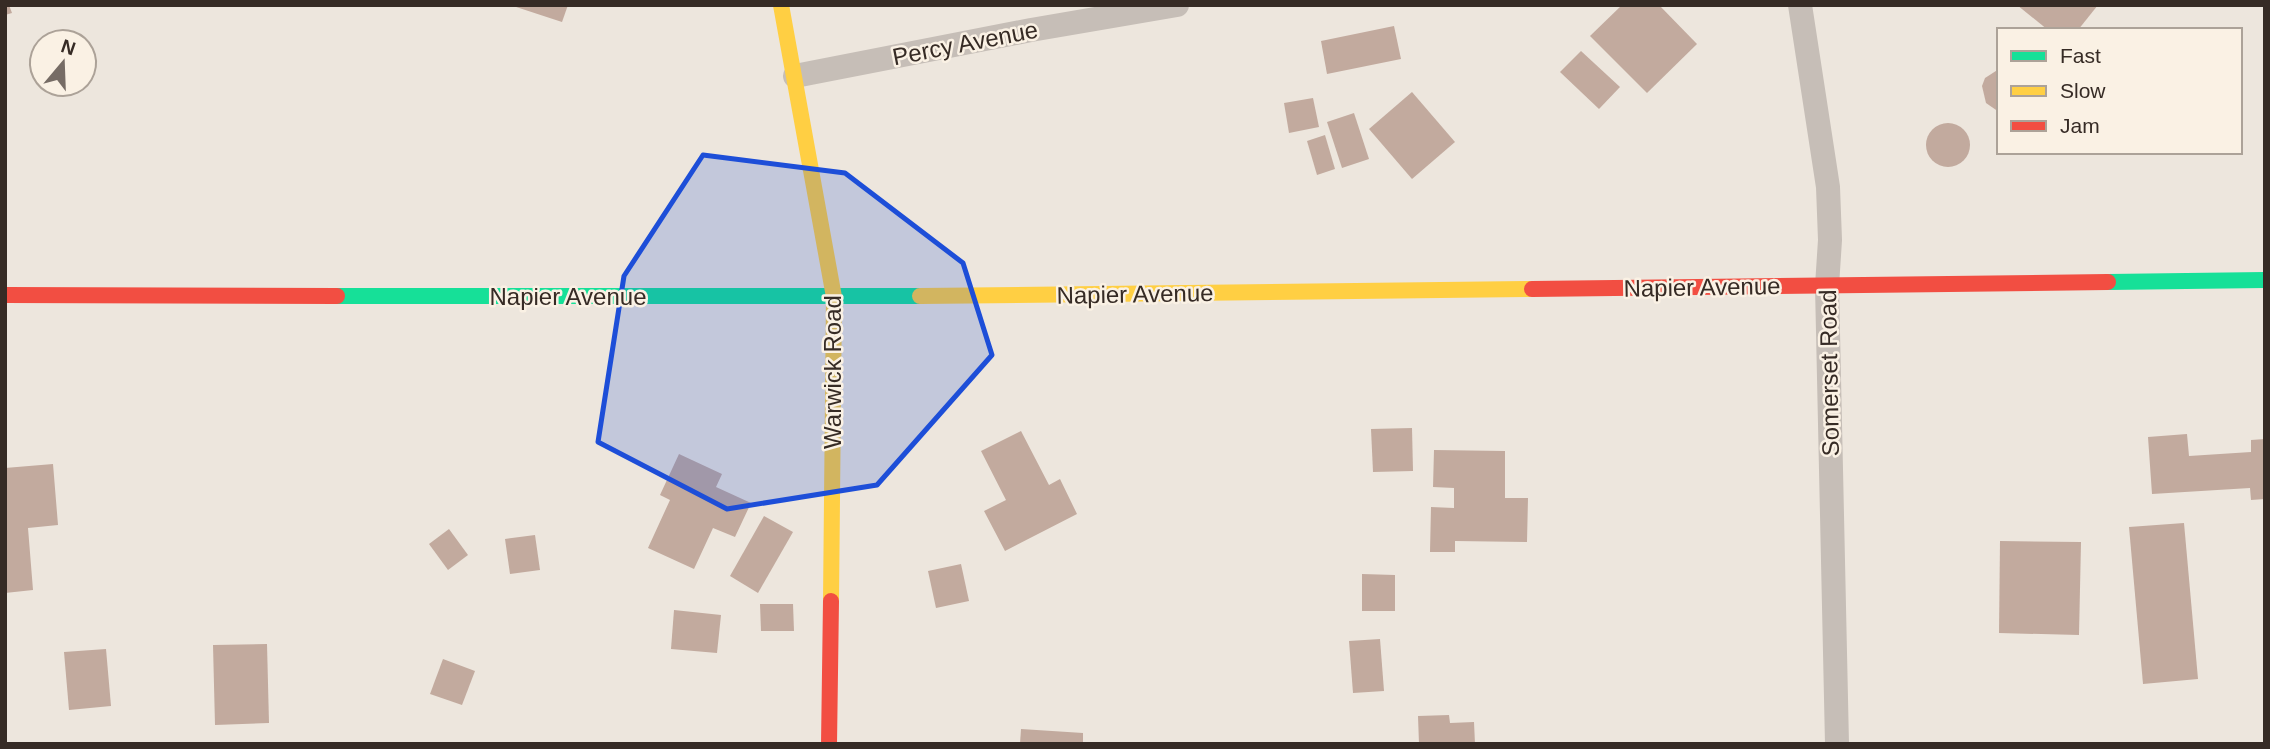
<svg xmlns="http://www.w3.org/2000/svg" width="2270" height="749" viewBox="0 0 2270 749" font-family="Helvetica,sans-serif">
  <rect width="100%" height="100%" fill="#ede6dd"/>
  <g fill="#c2aa9e">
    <polygon points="5,5 9,5 12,13 5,15"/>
    <polygon points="510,5 568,5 562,22"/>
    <polygon points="1622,5 1659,5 1697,44 1647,93 1590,36"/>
    <polygon points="2017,5 2098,5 2078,30 2048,30"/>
    <polygon points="1394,26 1401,59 1327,74 1321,41"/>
    <polygon points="1581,51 1620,87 1599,109 1560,72"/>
    <polygon points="1999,69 1999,112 1986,103 1982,86 1985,78"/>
    <polygon points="1412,92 1455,142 1412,179 1369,129"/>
    <polygon points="1313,98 1319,127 1289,133 1284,103"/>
    <polygon points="1354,113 1369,159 1342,168 1327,122"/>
    <circle cx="1948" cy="145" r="22"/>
    <polygon points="1325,135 1335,169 1317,175 1307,141"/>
    <polygon points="1412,428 1413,471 1373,472 1371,429"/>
    <polygon points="1021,431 1049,485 1060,479 1077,514 1005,551 984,511 1006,500 981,451"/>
    <polygon points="2187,434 2189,456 2251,452 2251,440 2265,439 2265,499 2251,500 2250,488 2152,494 2148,437"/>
    <polygon points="1434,450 1505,451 1505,498 1528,498 1527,542 1455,541 1455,552 1430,552 1431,507 1454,508 1454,488 1433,487"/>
    <polygon points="679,454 722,474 716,487 751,503 735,537 713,528 694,569 648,548 670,500 660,495"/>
    <polygon points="53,464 58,525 28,528 33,590 5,593 5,468"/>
    <polygon points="764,516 793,532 758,593 730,576"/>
    <polygon points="2184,523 2198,679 2143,684 2129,527"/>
    <polygon points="449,529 468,555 448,570 429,544"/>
    <polygon points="535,535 540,570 510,574 505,539"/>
    <polygon points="2000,541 2081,542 2079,635 1999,633"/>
    <polygon points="961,564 969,601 936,608 928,571"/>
    <polygon points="1362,574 1395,575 1395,611 1362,611"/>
    <polygon points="760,604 793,604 794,631 761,631"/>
    <polygon points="674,610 721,615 717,653 671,649"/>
    <polygon points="1380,639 1384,691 1353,693 1349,641"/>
    <polygon points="267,644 269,723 215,725 213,645"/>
    <polygon points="106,649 111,706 69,710 64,652"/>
    <polygon points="443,659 475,671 462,705 430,694"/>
    <polygon points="1449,715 1450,723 1474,722 1475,744 1419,744 1418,716"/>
    <polygon points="1021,729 1083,733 1083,744 1020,744"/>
  </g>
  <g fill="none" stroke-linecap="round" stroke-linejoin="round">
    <g stroke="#c6beb7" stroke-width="24">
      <polyline points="1800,5 1828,187 1830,240 1827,286 1837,744"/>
      <polyline points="795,76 1031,30 1177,5"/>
    </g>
    <g stroke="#16e098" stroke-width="16">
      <polyline points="2108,282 2265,280"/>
      <polyline points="337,296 920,296"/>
    </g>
    <g stroke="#ffcf43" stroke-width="16">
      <polyline points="781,5 834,297 831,601"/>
      <polyline points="920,296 1532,289"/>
    </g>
    <g stroke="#f24e42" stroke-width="16">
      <polyline points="1532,289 2108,282"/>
      <polyline points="5,295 337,296"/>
      <polyline points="829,744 831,601"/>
    </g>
  </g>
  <path fill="#1d4ed8" fill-opacity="0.2" stroke="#1d4ed8" stroke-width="5" stroke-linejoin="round" d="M703,155l142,18 118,90 29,92 -115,130 -150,24 -129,-67 26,-166z"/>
  <g text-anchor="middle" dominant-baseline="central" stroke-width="5" stroke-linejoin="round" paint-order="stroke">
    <g font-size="24" fill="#362b25" stroke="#faf1e4">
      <text transform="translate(965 43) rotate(-11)">Percy Avenue</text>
      <text transform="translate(1702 287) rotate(-1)">Napier Avenue</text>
      <text transform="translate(1135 294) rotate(-1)">Napier Avenue</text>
      <text x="568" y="296">Napier Avenue</text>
      <text transform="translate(832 372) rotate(-90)">Warwick Road</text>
      <text transform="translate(1829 373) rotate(-91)">Somerset Road</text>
    </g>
  </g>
  <rect width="2270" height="749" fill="none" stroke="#362b25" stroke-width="14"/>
  <rect x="1997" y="28" width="245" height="126" fill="#faf1e4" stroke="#aca298" stroke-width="2"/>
  <rect x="2011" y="51" width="35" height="10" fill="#16e098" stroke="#aca298" stroke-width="2"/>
  <text x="2060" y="63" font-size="21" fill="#362b25">Fast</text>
  <rect x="2011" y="86" width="35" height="10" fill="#ffcf43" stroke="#aca298" stroke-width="2"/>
  <text x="2060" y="98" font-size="21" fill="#362b25">Slow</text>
  <rect x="2011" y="121" width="35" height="10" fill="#f24e42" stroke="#aca298" stroke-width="2"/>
  <text x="2060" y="133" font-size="21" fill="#362b25">Jam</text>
  <g transform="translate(63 63) rotate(19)"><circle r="33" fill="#faf1e4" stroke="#aca298" stroke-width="2"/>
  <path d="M0-5L12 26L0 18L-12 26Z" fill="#766c65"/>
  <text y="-10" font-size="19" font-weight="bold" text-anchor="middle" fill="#362b25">N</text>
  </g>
</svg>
